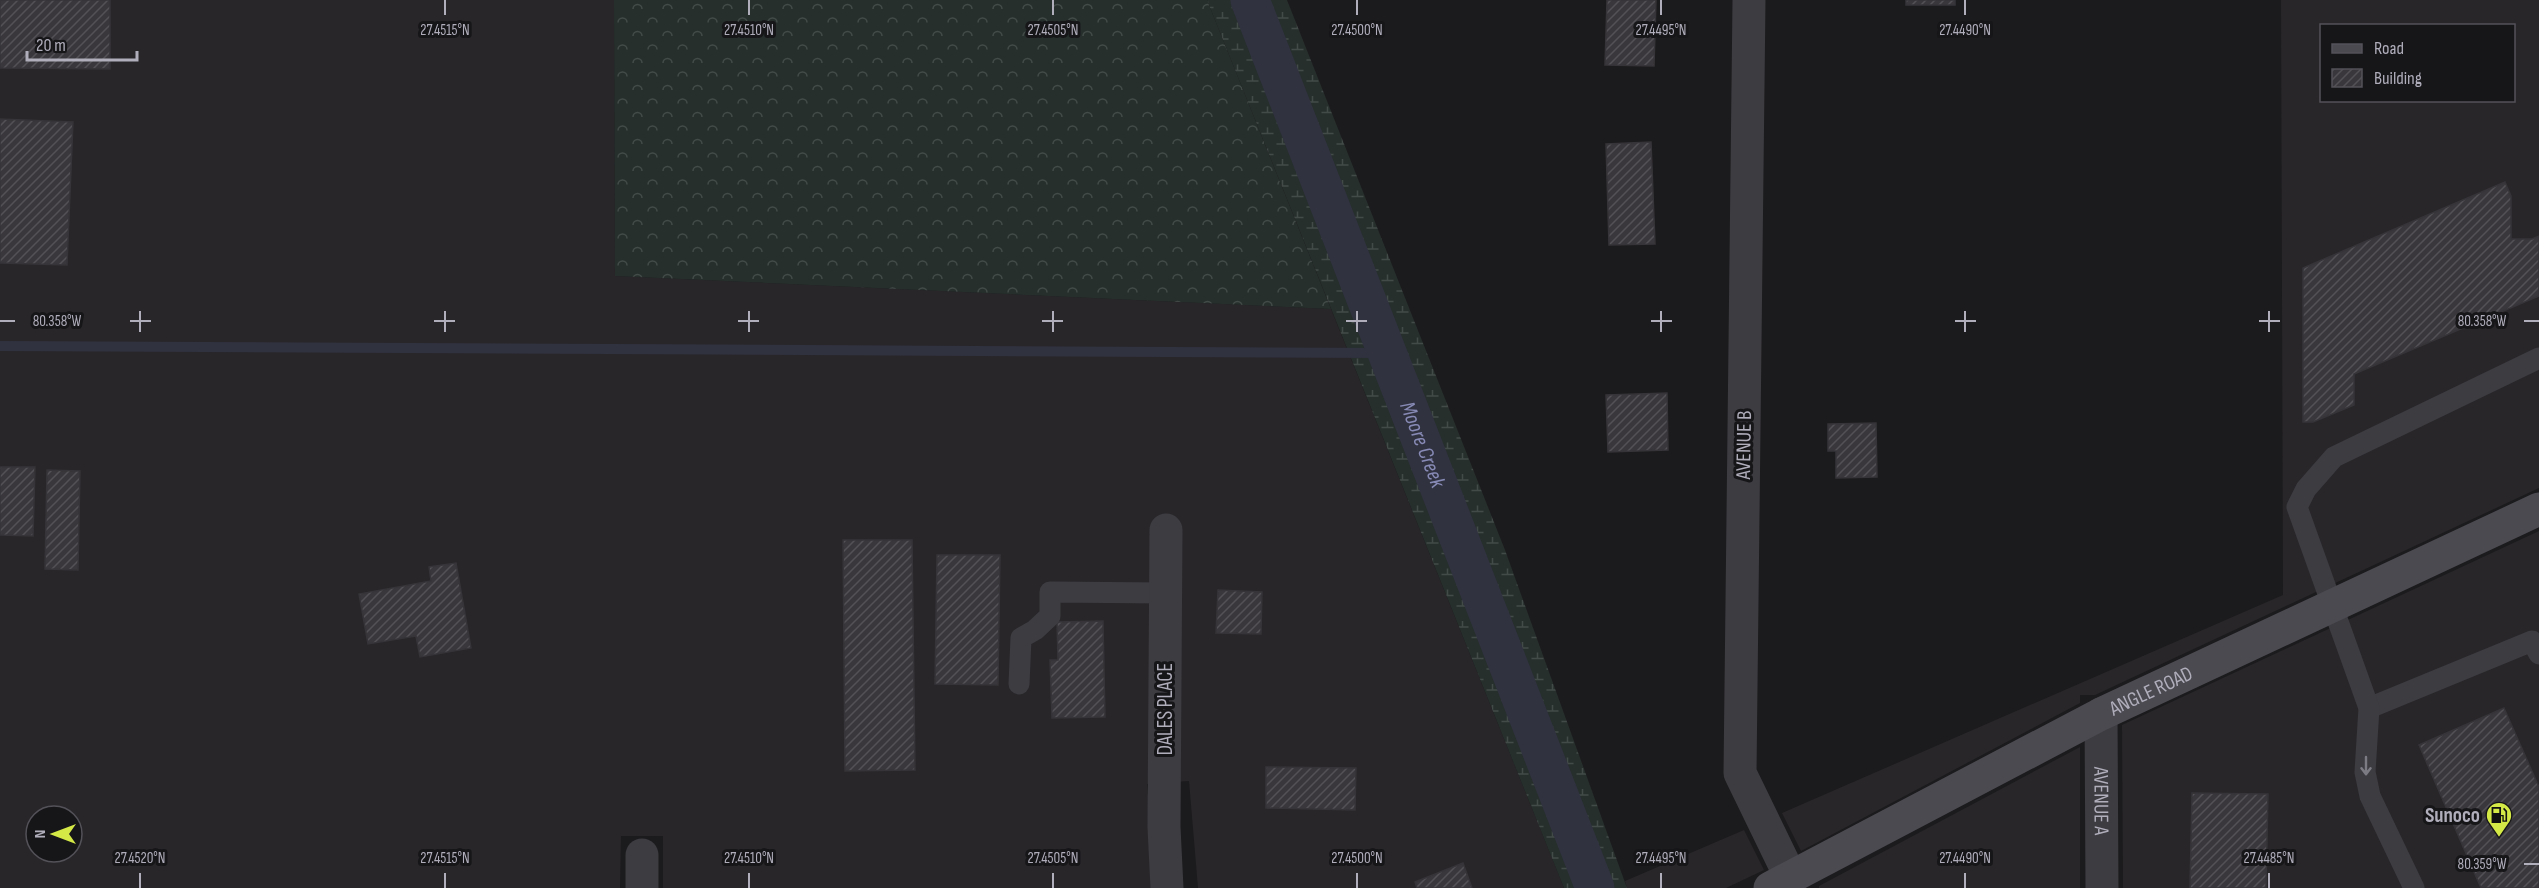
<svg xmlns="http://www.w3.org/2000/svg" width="2539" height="888" viewBox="0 0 2539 888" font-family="'Sofia Sans Condensed',sans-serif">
  <defs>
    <pattern id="forest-crowns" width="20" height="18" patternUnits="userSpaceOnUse" patternTransform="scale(1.5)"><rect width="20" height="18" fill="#262f2c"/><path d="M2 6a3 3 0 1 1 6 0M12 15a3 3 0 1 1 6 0" fill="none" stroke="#434b49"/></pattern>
    <pattern id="wetland-marsh" width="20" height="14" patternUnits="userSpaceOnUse" patternTransform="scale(1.5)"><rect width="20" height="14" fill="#262f2c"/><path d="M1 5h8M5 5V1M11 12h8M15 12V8" fill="none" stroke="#434b49"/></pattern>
    <pattern id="building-hatch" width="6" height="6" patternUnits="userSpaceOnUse" patternTransform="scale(1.5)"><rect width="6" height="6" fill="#39373b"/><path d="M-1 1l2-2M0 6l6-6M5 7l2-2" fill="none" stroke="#535155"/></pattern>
  </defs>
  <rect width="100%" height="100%" fill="#1b1a1c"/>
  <g fill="#282629" fill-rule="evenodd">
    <path d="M0,0h614l1,276 716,33 233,579h-366l-9,-107 -42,3 8,104h-492v-52h-42l-1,52h-620zM36,816h36v36h-36z"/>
    <path d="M2281,0h258v488l-444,207h-15v8l-279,148 -19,-38 501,-218zM2322,26h192v74h-192z"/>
    <polygon points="2539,531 2539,888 2123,888 2122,725"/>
    <polygon points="2080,747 2080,888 1819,888 1819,886"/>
    <polygon points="1744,830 1764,870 1726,888 1627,888 1625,881"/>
  </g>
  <polygon fill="url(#forest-crowns)" points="614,0 1207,0 1331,309 615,276"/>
  <polygon fill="url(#wetland-marsh)" points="1207,0 1287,0 1505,550 1627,888 1564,888"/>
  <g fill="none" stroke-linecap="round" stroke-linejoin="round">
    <polyline stroke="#313240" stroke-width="10" points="0,346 1387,353"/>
    <path stroke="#313240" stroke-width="39" id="s1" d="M1250,0l345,888"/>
  </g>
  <g fill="url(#building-hatch)" stroke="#363438" stroke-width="1.5">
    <polygon points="0,0 110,0 110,69 0,68"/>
    <polygon points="1607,0 1656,0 1654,66 1605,65"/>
    <rect x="1906" y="0" width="49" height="5"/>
    <polygon points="0,119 73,122 67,265 0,263"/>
    <polygon points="1651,142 1655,244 1609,245 1606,144"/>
    <polygon points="2505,182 2511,196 2511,239 2532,239 2539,236 2539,296 2354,374 2354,405 2313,422 2303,422 2303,268"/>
    <polygon points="1667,393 1668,450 1608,452 1606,395"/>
    <polygon points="1876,423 1877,477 1836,478 1836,451 1828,451 1828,424"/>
    <polygon points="0,467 35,467 33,536 0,535"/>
    <polygon points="47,470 80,471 78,570 45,569"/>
    <polygon points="843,540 912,540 915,770 845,771"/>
    <polygon points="937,555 1000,555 998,685 935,684"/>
    <polygon points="456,563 471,648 420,657 416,636 368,644 359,594 431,581 429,567"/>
    <polygon points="1218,590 1262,592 1261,634 1216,633"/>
    <polygon points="1103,621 1105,717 1052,718 1050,660 1058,660 1057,622"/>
    <polygon points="2504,708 2539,787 2539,888 2481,888 2419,745"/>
    <polygon points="1266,767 1356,768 1355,810 1266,808"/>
    <polygon points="2192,793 2268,794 2266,888 2190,888"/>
    <polygon points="1463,863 1472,888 1417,888 1415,882"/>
  </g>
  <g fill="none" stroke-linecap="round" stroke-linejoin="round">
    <g stroke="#3d3c41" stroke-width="21">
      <polyline points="1019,684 1021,638 1035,630 1050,616 1050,592 1165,593"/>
      <polyline points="2369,708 2532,641 2539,654"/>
      <polyline points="2414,888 2370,796 2365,772 2369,708 2297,507 2306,489 2334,457 2539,358"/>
    </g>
    <g stroke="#3d3c41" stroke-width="33">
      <polyline points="1749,0 1740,773 1791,878"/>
      <polyline points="1166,530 1164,827 1167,888"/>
      <path id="s2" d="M2101,714l1,174"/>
      <polyline points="642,888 642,855"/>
    </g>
    <path stroke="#4b4a51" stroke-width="33" id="s3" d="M1770,888l331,-174 438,-205"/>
  </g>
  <defs><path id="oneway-shaft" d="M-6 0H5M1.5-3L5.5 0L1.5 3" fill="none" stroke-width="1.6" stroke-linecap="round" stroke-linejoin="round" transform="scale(1.5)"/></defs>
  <use stroke="#7c7b84" href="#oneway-shaft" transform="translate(2366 766) rotate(90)"/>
  <path fill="none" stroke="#b0aebb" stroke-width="2" d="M445,0v15M749,0v15M1053,0v15M1357,0v15M1661,0v15M1965,0v15M140,311v21M445,311v21M749,311v21M1053,311v21M1357,311v21M1661,311v21M1965,311v21M2269,311v21M0,321h15M130,321h21M434,321h21M738,321h21M1042,321h21M1346,321h21M1651,321h21M1955,321h21M2259,321h21M2524,321h15M2524,864h15M140,873v15M445,873v15M749,873v15M1053,873v15M1357,873v15M1661,873v15M1965,873v15M2269,873v15"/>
  <defs>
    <g id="fuel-pin" transform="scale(1.35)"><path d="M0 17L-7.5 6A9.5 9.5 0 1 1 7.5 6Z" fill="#d4e946" stroke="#161518"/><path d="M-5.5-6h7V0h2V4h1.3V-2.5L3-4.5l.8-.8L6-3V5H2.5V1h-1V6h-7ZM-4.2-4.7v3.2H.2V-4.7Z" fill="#111"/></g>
  </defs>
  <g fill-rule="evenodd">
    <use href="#fuel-pin" x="2499" y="815"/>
  </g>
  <g text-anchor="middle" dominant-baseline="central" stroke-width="6" stroke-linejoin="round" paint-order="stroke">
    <g font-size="21" fill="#b0aebb" stroke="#161518">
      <text transform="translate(1744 445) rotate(-89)">AVENUE B</text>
      <text stroke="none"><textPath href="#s3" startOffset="429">ANGLE ROAD</textPath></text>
      <text transform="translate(1165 709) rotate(-90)">DALES PLACE</text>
      <text stroke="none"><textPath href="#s2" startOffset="87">AVENUE A</textPath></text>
    </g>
    <g font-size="21" font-weight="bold" fill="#b0aebb" stroke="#161518" text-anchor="end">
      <text x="2480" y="815">Sunoco</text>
    </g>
    <g font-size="22" font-style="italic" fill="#878ab4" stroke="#161518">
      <text stroke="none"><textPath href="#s1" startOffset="477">Moore Creek</textPath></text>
    </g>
  </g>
  <g font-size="15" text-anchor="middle" fill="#b0aebb" stroke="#161518" stroke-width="6" stroke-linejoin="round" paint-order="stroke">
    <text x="445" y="35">27.4515°N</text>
    <text x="749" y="35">27.4510°N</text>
    <text x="1053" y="35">27.4505°N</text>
    <text x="1357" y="35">27.4500°N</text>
    <text x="1661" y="35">27.4495°N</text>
    <text x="1965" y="35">27.4490°N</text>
    <text x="2482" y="326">80.358°W</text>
    <text x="57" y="326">80.358°W</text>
    <text x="140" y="863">27.4520°N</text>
    <text x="445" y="863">27.4515°N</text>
    <text x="749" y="863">27.4510°N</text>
    <text x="1053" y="863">27.4505°N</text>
    <text x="1357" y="863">27.4500°N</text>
    <text x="1661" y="863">27.4495°N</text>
    <text x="1965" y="863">27.4490°N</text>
    <text x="2269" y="863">27.4485°N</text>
    <text x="2482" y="869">80.359°W</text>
  </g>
  <rect x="2320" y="24" width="195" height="78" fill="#161518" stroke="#545259" stroke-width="1.5"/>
  <rect x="2332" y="44" width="30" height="9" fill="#4b4a51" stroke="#545259" stroke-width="1.5"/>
  <text x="2374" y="54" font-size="18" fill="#b0aebb">Road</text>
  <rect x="2332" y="69" width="30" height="18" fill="url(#building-hatch)" stroke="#545259" stroke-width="1.5"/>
  <text x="2374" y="84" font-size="18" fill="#b0aebb">Building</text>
  <g transform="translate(54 834) rotate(270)"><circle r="28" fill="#161518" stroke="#545259" stroke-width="1.5"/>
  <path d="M0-4.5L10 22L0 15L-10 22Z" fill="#d4e946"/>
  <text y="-9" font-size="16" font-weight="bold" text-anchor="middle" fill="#b0aebb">N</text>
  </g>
  <path d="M27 51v9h110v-9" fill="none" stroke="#b0aebb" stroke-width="3"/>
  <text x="36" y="51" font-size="18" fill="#b0aebb" stroke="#161518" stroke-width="4.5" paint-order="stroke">20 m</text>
</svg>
